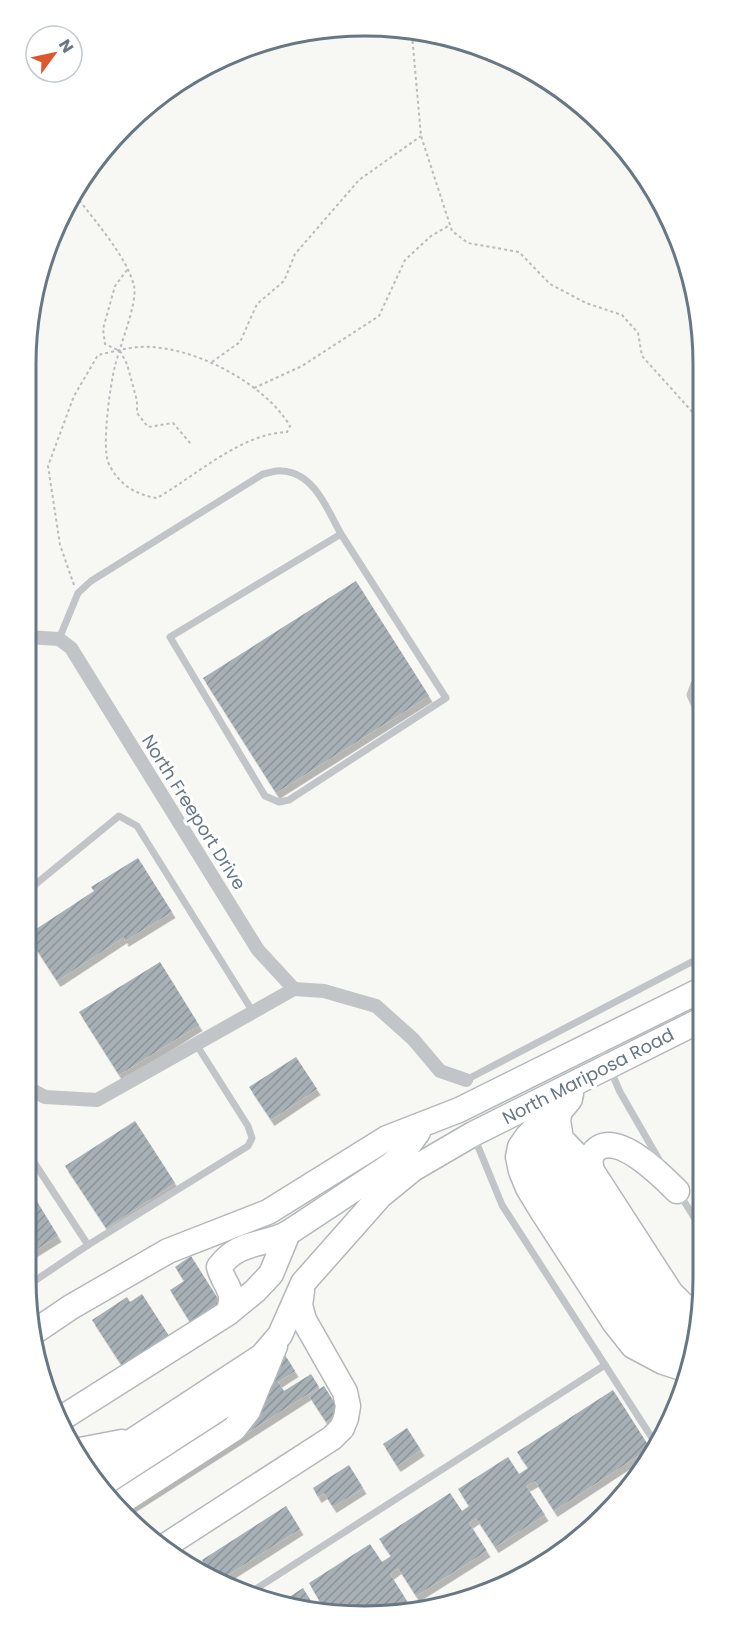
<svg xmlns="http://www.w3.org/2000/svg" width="729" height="1642" viewBox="0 0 729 1642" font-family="Poppins,sans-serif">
  <defs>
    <pattern id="building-hatch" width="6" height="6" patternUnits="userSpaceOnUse" patternTransform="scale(1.5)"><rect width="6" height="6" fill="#a7b0b5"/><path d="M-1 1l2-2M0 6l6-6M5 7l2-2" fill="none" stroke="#8c9499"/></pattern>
    <filter id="shadow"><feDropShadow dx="3.5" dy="6" stdDeviation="0" flood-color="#0004"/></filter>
  </defs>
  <rect width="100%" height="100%" fill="#f7f7f4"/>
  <g fill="url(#building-hatch)" filter="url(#shadow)">
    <polygon points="356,581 429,696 276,793 203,678"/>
    <polygon points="138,858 172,912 125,941 124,937 57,981 27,935 94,891 91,887"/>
    <polygon points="160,962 199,1025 119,1075 79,1012"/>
    <polygon points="296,1057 317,1089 271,1120 249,1087"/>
    <polygon points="135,1121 175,1183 106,1228 65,1166"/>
    <polygon points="28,1187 58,1236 26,1256 26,1189"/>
    <polygon points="191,1256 220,1302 207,1310 211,1316 193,1327 170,1290 184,1281 175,1267"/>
    <polygon points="142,1294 169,1336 122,1366 92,1320 127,1297 130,1302"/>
    <polygon points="285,1355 295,1371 278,1382 284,1391 311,1374 319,1387 125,1511 98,1469 109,1462 130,1493 134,1490 114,1459 129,1449 148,1480 153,1478 133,1447 147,1437 167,1468 171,1465 151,1435 166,1426 185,1456 190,1454 170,1423 184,1414 205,1446 209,1443 189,1411 203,1402 223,1434 227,1431 207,1399 245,1380"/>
    <polygon points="324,1386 341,1413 326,1422 309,1396"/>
    <polygon points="613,1390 650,1448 554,1511 535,1481 526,1486 545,1515 495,1547 476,1518 469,1523 487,1551 416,1596 398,1568 390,1574 407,1601 388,1613 299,1610 280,1603 303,1588 314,1606 320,1602 309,1583 370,1544 382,1562 391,1556 379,1539 450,1493 462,1511 469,1506 458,1489 508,1457 519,1474 528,1468 517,1452"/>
    <polygon points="407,1428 421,1450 397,1466 383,1444"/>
    <polygon points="349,1465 363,1488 333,1507 324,1493 318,1497 313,1488"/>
    <polygon points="286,1506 300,1529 220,1580 213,1578 202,1560"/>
  </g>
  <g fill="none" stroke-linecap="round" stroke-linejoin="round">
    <g stroke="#b4b8bb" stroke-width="27">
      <g id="highway">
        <polyline points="571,1094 553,1109 527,1137 520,1147 518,1157 521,1171 528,1188 542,1211 614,1322 633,1346 663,1362 688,1370"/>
        <polyline points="570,1099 560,1111 558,1120 561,1139 592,1171 671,1293 683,1305 698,1312"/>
        <polyline points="539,1137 533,1149 536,1163 627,1308 648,1332 672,1346 691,1352"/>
        <polyline points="552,1140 560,1160 651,1302 673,1323 694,1332"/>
        <path d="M592,1171c-2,-8 -3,-16 5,-22 22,-17 66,28 80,42"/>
        <polyline points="228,1313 255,1291 271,1274 288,1233"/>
        <polyline points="34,1332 71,1307 168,1251 268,1212 387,1138 459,1110 703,989"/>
        <path d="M62,1418l166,-105c9,-22 -4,-27 -9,-46 20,-27 45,-21 69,-34l103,-68 9,-8 18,-25"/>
        <polyline points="80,1450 122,1442"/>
        <polyline points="91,1468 262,1356 280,1335 303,1283 380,1196 413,1169 473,1134 703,1019"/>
        <polyline points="101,1485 252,1387 262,1378 275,1346"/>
        <polyline points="115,1506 234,1429 248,1411 261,1379"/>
        <polyline points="165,1546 332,1438 342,1428 346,1418 348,1406 345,1392 304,1320 300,1305 302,1291"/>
      </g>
    </g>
    <g stroke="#b9bcbe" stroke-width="2" stroke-dasharray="3 3" stroke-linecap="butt">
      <polyline points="412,35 421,136 452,231 468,243 519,252 550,284 586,303 622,315 638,333 642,356 696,416"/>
      <polyline points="127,270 115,286 103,329 105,344 120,351 127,364 137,401 137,413 148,427 173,423 191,444"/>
      <polyline points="212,362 240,342 257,304 284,281 295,254 359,180 421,136"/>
      <polyline points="254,388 302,366 379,316 405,260 431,236 450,225"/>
      <path d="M74,585l-14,-40 -12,-79 26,-70 24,-41c13,-3 28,-7 41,-8 51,-3 125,35 151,79l-3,6c-47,2 -90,43 -130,66 -22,-3 -40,-15 -49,-36 -6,-18 2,-76 7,-96 4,-18 23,-64 19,-80 -8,-31 -38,-63 -57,-89"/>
    </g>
    <g stroke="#c1c5c8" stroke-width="7">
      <path d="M59,639l19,-46 13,-12 172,-107c6,-1 13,-4 19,-3 32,1 46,40 59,63l-171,103 95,159 14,6 10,-2 157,-102 -105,-164"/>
      <polyline points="702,679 694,684 690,695 702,722"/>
      <polyline points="26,892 119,816 137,826 253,1012"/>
      <polyline points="600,1046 620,1092 661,1163"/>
      <polyline points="466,1080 703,956"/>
      <polyline points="475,1139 502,1205 654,1441"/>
      <polyline points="26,1150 88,1245"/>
      <polyline points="679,1193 703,1232"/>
      <polyline points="27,1286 88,1245 248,1146 252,1138 248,1126 196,1044"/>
      <polyline points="251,1592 605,1365"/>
    </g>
    <g stroke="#c1c5c8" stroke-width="14">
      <polyline points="26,637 59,639 71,648 258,950 294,989"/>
      <polyline points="26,1087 45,1097 97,1100 294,989 324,991 376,1006 413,1039 440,1071 466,1080"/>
    </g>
    <use href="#highway" stroke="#fff" stroke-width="24"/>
  </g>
  <g text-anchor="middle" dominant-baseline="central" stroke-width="6" stroke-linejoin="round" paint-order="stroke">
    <g font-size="18" fill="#677784" stroke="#fff">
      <text transform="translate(194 812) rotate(58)">North Freeport Drive</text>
      <text transform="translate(588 1076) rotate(-27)">North Mariposa Road</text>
    </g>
  </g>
  <path d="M0 0H729V1642H0ZM364 36H365A328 328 0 0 1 693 364V1278A328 328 0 0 1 365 1606H364A328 328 0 0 1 36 1278V364A328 328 0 0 1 364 36Z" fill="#fff" fill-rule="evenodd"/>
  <path fill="none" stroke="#677784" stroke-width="3" d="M364 36H365A328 328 0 0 1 693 364V1278A328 328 0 0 1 365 1606H364A328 328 0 0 1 36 1278V364A328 328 0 0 1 364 36Z"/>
  <g transform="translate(54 54) rotate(57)"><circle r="28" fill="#ffffff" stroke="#c2c9ce" stroke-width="1.5"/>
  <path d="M0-4.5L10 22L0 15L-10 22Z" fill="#df562d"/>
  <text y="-9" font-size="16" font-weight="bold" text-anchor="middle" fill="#677784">N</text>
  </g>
</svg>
